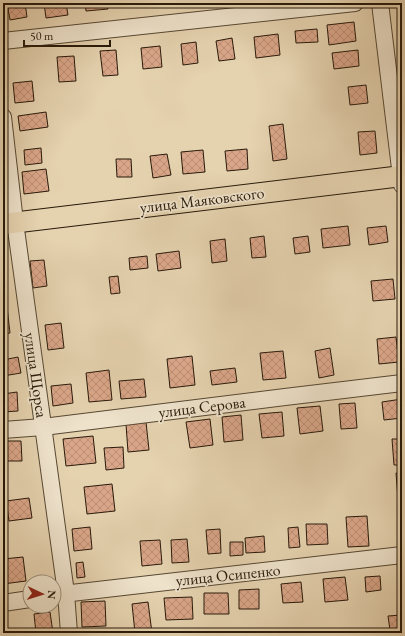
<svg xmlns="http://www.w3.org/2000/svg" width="405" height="636" viewBox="0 0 405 636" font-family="'EB Garamond',serif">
  <defs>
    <pattern id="building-cross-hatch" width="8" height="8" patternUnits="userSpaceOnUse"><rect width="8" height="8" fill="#daa689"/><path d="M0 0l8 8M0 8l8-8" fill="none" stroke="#bb8e75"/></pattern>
  </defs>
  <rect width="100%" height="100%" fill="#e5d2af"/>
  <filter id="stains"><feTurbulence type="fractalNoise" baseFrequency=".005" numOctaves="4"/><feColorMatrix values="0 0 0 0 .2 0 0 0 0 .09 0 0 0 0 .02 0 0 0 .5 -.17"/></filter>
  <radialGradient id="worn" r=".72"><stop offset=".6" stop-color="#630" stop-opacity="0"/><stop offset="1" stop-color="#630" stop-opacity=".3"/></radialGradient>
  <g fill="url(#building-cross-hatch)" stroke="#281a0a">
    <polygon points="7,3 25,3 27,17 10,20"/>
    <polygon points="44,3 66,3 68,15 46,18"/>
    <polygon points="85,3 107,3 108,9 86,11"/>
    <polygon points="354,22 356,41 329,45 327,25"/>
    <polygon points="317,29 318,42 296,43 295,31"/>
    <polygon points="278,34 280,55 256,58 254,37"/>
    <polygon points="232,38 235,59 219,61 216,41"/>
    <polygon points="196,42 198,63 183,65 181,44"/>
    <polygon points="160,46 162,67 143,69 141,48"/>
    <polygon points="116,50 118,75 103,76 100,51"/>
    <polygon points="358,50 359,66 334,69 332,53"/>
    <polygon points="74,56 76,81 59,82 57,57"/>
    <polygon points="32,81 34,101 15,103 13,83"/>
    <polygon points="366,85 368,103 350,105 348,87"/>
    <polygon points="46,112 48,127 20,131 18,116"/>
    <polygon points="283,124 287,159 273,161 269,126"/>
    <polygon points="375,131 377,153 360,155 358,132"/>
    <polygon points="41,148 42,163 25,165 24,150"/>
    <polygon points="247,149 248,169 227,171 225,151"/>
    <polygon points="203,150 205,172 183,174 181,152"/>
    <polygon points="167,154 171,175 153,178 150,156"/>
    <polygon points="116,159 131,159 132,177 117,177"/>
    <polygon points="46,169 49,191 24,194 22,172"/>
    <polygon points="348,226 350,245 323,248 321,229"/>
    <polygon points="386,226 388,242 369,245 367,228"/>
    <polygon points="264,236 266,257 252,258 250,238"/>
    <polygon points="308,236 310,252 295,254 293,238"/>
    <polygon points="225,239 227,261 212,263 210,241"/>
    <polygon points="179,251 181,268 158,271 156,254"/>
    <polygon points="147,256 148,268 130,270 129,258"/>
    <polygon points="44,260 47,286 33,288 30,261"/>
    <polygon points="118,276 120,293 111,294 109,277"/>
    <polygon points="393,279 395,299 373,301 371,281"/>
    <polygon points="7,307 10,333 3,334 3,308"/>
    <polygon points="61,323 64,348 48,350 45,325"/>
    <polygon points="396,337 399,362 379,364 377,339"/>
    <polygon points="330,348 334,375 319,378 315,351"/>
    <polygon points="283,351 286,378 263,380 260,353"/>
    <polygon points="192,356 195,385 170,388 167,359"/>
    <polygon points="18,357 21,373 3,376 3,360"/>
    <polygon points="235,368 237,382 212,385 210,371"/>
    <polygon points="109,370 112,400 89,402 86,373"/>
    <polygon points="144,379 146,397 121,399 119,381"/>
    <polygon points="71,384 73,403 53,406 51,386"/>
    <polygon points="17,392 18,411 3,412 3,394"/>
    <polygon points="402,399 402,418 384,420 382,402"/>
    <polygon points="355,403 357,428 341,429 339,404"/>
    <polygon points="320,406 323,431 300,434 297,408"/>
    <polygon points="282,412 284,436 262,438 259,414"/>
    <polygon points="241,415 243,440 224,442 222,417"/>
    <polygon points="210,419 213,445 190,448 186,422"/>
    <polygon points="146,422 149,450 128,452 126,424"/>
    <polygon points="93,436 96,463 66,466 63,439"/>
    <polygon points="392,439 402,439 402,465 394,465"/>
    <polygon points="6,441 21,441 22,461 7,461"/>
    <polygon points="123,447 124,468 106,470 104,448"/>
    <polygon points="396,473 402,473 402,499 398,499"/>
    <polygon points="112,484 115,511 87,514 84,487"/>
    <polygon points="29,498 32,518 9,521 6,501"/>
    <polygon points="367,516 369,546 348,547 346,517"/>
    <polygon points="306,524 327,524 328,544 307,545"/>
    <polygon points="90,527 92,549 74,551 72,529"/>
    <polygon points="298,527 300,547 289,548 288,528"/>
    <polygon points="220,529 221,553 208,554 206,530"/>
    <polygon points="264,536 265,552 246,553 245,538"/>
    <polygon points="187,539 189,562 172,563 171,540"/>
    <polygon points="160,540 162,564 142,566 140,541"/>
    <polygon points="230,542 243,542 243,555 230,556"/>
    <polygon points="23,557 26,581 3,584 3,559"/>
    <polygon points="83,562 85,577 77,578 76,563"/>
    <polygon points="398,570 402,570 402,589 400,589"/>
    <polygon points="380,576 381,590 366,592 365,577"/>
    <polygon points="345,577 348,600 325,602 323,579"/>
    <polygon points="301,582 303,602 283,603 281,584"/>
    <polygon points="259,589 259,609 239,609 239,590"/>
    <polygon points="204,593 228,593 229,614 204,614"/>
    <polygon points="192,597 193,619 166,620 164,598"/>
    <polygon points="105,601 106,626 82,627 81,602"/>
    <polygon points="148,602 152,633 135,633 132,604"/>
    <polygon points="50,612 53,633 36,633 34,614"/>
    <polygon points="402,615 402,629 390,630 388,616"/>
  </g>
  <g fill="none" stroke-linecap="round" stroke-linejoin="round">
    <g stroke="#574833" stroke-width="18">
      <g id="minor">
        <polyline points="380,3 402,185"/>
        <polyline points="3,41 355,3"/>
        <polyline points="3,117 15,222 66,593 69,633"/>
        <polyline points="3,430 43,427 285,397 402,383"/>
        <polyline points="54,595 402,555"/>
        <polyline points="3,603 30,599"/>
      </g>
    </g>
    <g stroke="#281a0a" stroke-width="22">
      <polyline id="major" points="3,224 402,176"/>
    </g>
    <use href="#minor" stroke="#eee2cb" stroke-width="16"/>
    <use href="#major" stroke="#e5d2af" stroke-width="20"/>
  </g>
  <g text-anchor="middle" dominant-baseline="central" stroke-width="3.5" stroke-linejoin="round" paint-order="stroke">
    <g font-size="16" fill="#281a0a" stroke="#eee2cb">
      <text transform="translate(202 200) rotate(-7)">улица Маяковского</text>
      <text transform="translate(36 375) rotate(82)">улица Щорса</text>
      <text transform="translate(202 407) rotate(-7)">улица Серова</text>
      <text transform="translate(228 575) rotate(-6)">улица Осипенко</text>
    </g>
  </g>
  <rect width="405" height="636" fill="none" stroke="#e5d2af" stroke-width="16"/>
  <rect x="4" y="4" width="397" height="628" fill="none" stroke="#281a0a" stroke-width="2"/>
  <rect x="8" y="8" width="389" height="620" fill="none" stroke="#281a0a"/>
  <g transform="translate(42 594) rotate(94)"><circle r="19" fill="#eee2cb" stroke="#9f927e"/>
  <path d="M0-3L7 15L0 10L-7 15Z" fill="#8f2418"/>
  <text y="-6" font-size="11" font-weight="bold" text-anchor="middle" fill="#281a0a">N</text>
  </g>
  <path d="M24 40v6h86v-6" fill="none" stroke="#281a0a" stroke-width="2"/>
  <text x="30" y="40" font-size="12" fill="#281a0a" stroke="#eee2cb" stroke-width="3" paint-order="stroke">50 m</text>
  <rect width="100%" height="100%" filter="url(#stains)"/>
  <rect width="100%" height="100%" fill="url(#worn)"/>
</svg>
